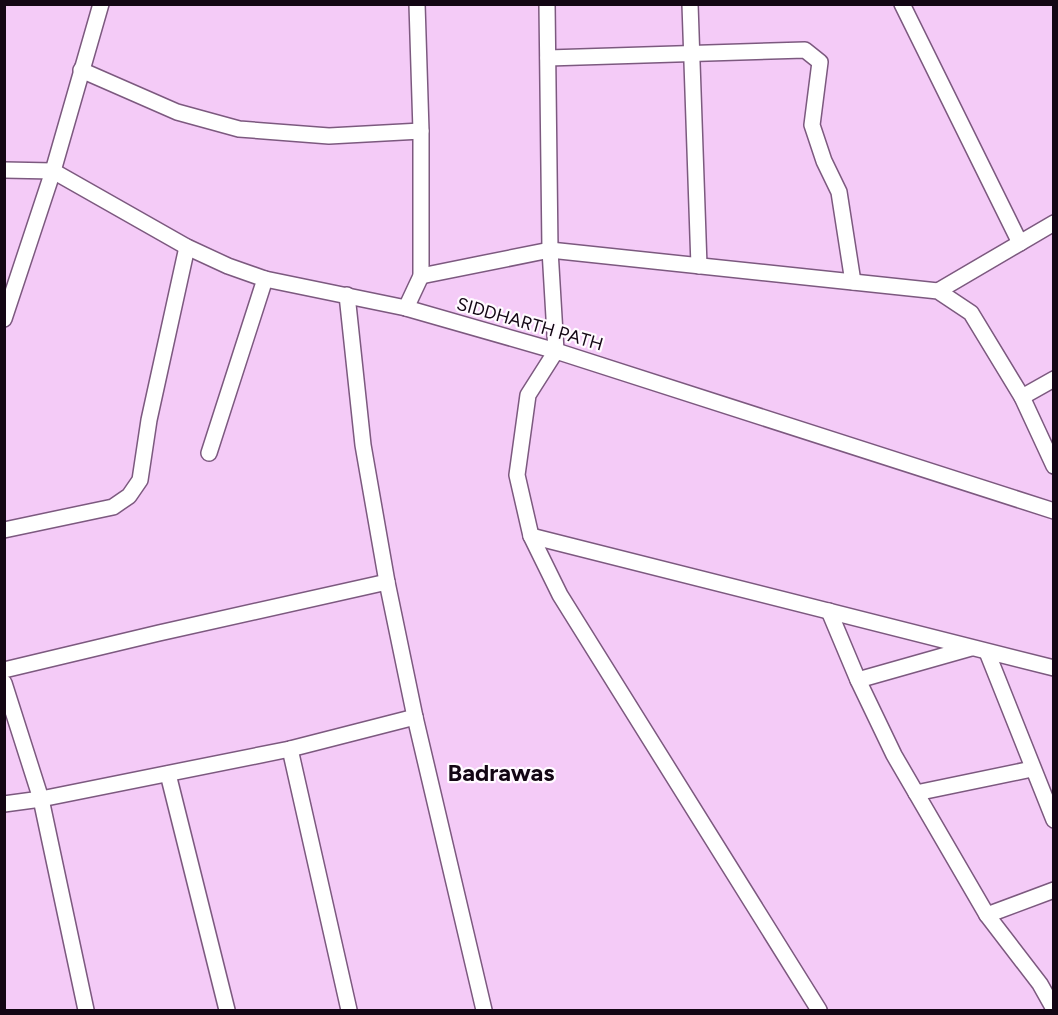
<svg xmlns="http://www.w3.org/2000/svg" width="1058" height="1015" viewBox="0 0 1058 1015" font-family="Figtree,sans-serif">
  <rect width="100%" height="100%" fill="#f4cbf7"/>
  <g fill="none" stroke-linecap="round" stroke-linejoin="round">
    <g stroke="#7c597f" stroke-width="18">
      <g id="minor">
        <polyline points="547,4 550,250 556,351 528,395 517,475 531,536 560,595 819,1010"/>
        <polyline points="690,4 699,266"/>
        <polyline points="902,4 1020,243"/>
        <polyline points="548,58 805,50 820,62 812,125 824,161 839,192 853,282"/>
        <polyline points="81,70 177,112 239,129 329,136 421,131"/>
        <polyline points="4,170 53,171 187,247 228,266 265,279 406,308 556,351 1054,511"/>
        <polyline points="421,276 550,250 938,291 971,313 1022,397 1054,466"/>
        <polyline points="938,291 1054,223"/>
        <polyline points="347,295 363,445 387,582 415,717 484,1010"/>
        <polyline points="406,308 421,276 421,131 417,4"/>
        <polyline points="4,319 53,171 101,4"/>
        <polyline points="1022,397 1054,379"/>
        <polyline points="209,453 265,279"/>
        <polyline points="4,530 113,507 129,496 140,480 149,420 187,247"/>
        <polyline points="531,536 1054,668"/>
        <polyline points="829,611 858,680 894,755 987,915 1040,984 1054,1009"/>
        <polyline points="987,652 1054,820"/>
        <polyline points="4,670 159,633 387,582"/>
        <polyline points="858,680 971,648"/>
        <polyline points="4,683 41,799 86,1010"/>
        <polyline points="290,749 349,1010"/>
        <polyline points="168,774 227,1010"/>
        <polyline points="916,793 1032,769"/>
        <polyline points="4,804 41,799 290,749 415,717"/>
        <polyline points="987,915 1054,890"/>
      </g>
    </g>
    <use href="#minor" stroke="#fff" stroke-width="15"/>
  </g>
  <g text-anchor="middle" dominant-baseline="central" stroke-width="4.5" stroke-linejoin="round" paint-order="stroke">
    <g font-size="18" fill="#130614" stroke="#fffaff">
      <text transform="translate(530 324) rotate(16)">SIDDHARTH PATH</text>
    </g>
    <g font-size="24" font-weight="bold" fill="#130614" stroke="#fffaff">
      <text x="501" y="772">Badrawas</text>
    </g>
  </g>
  <rect width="1058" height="1015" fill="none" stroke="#130614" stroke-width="12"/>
</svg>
